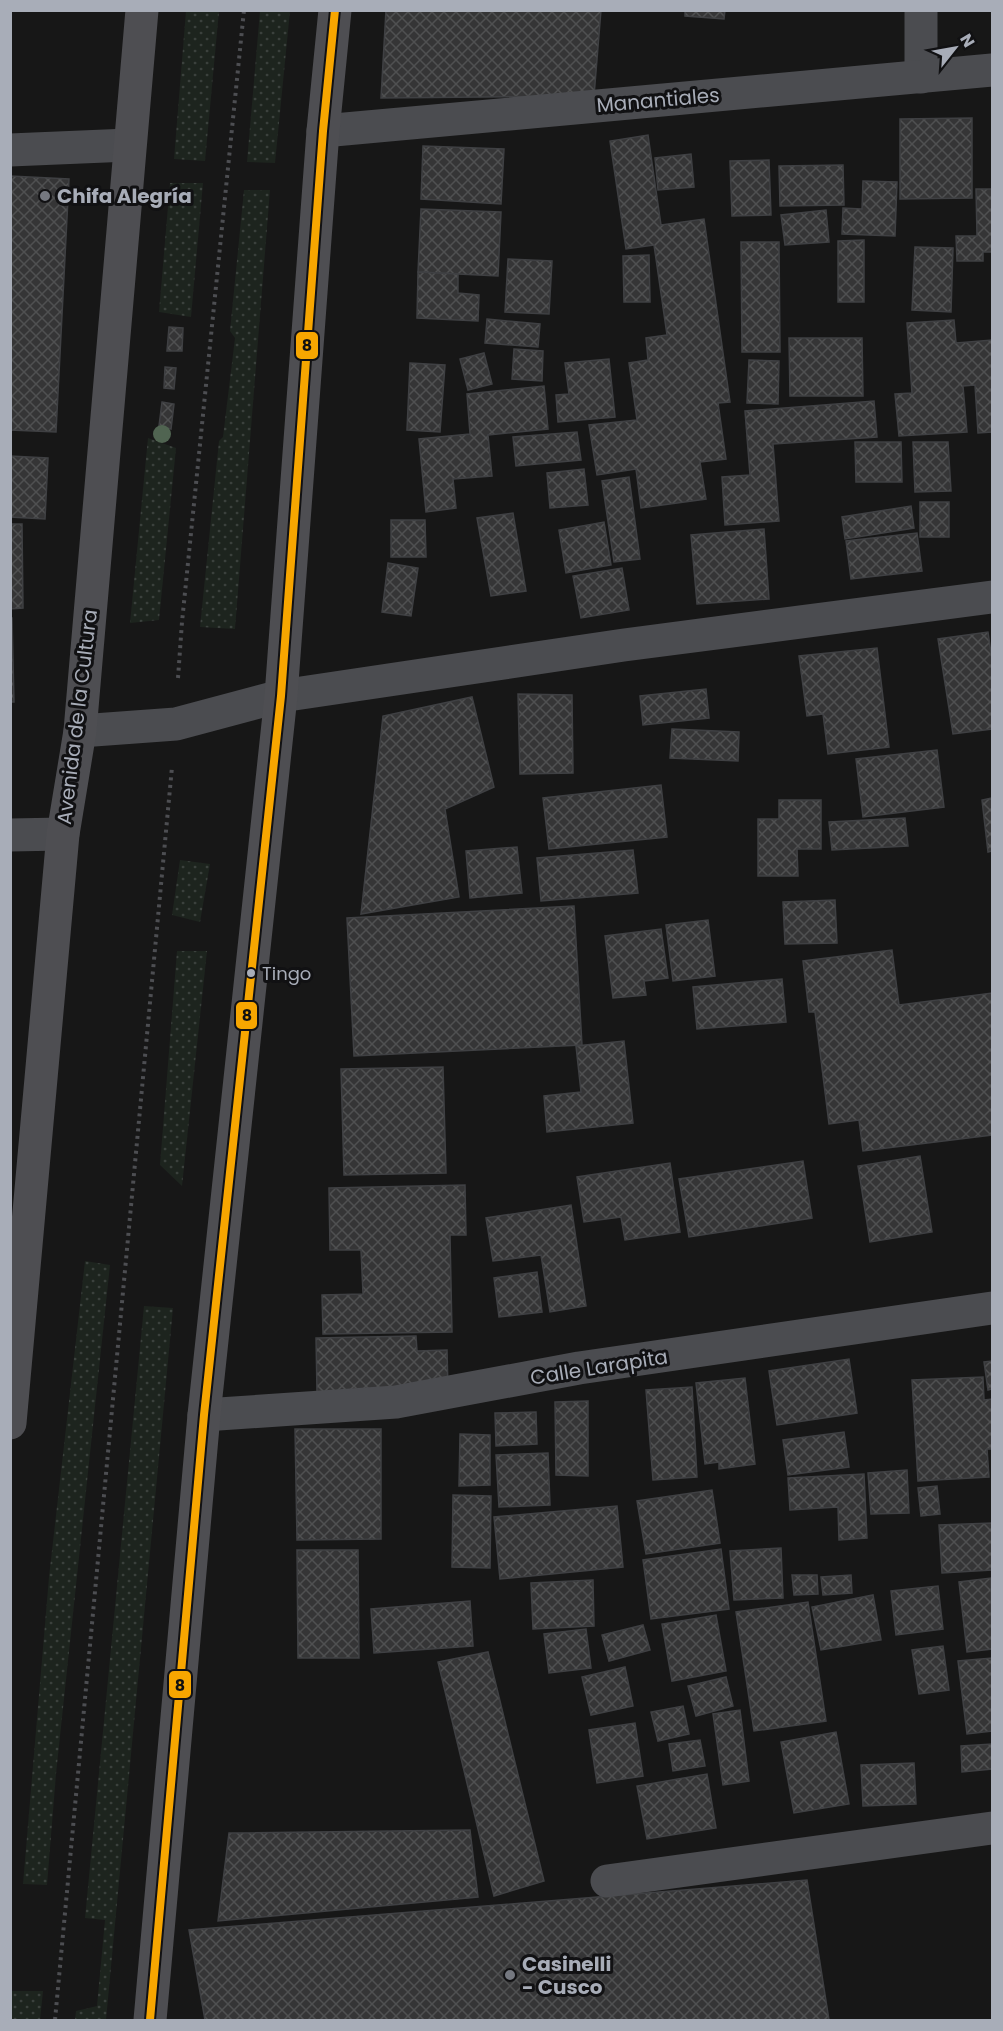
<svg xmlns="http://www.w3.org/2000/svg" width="1003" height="2031" viewBox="0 0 1003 2031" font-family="Poppins,sans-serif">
  <defs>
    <pattern id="grass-dots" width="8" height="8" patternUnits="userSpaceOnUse" patternTransform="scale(1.5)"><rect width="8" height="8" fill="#1d241e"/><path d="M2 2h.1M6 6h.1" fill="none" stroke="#3b413d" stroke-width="1.8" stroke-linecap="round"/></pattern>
    <pattern id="building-cross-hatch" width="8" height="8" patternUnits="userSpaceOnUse" patternTransform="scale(1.5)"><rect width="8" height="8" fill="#353536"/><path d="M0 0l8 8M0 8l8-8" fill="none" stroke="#4f5051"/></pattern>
  </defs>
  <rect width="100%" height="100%" fill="#171717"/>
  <g fill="url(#grass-dots)">
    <polygon points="186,11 219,11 205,161 174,159"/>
    <polygon points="260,11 290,11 275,163 247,162"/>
    <polygon points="170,183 203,183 191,317 159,312"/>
    <polygon points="244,190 270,190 235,629 200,627 219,441 223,437 235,338 230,331"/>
    <polygon points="148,438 176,448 159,620 130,623"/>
    <polygon points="180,860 210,864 200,922 172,915"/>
    <polygon points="177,951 207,951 182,1186 160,1165"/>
    <polygon points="85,1261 110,1265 56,1774 47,1885 23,1884 49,1577"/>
    <polygon points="144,1306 173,1308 106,2020 75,2020 76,2011 97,2006 105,1920 85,1918"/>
    <polygon points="11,1991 43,1991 40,2020 11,2020"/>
  </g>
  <g fill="url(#building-cross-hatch)" stroke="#3f4043" stroke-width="1.5">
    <polygon points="386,10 601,10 594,96 381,98"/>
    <polygon points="685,10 725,10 724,19 685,16"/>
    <polygon points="972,118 972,198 900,199 900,119"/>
    <polygon points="648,135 661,225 704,219 730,402 718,403 726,459 700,462 706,499 641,508 636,469 597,475 589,425 637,420 629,363 648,360 646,338 667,335 654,245 626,249 610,141"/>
    <polygon points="423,146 504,149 501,204 421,199"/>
    <polygon points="691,154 694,187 658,190 655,158"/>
    <polygon points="769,160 771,215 732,216 730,161"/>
    <polygon points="843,165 844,205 780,206 779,166"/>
    <polygon points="10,176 69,179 56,432 10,430"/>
    <polygon points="863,181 897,182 895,236 842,234 843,208 862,209"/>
    <polygon points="976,189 992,189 992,252 983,252 983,261 957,261 956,236 977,236"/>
    <polygon points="421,209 501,212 498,276 418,272"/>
    <polygon points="826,210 829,242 785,245 781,215"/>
    <polygon points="864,240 864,302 838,302 838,241"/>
    <polygon points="741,242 779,242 780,352 742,352"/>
    <polygon points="915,247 953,248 951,312 912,310"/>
    <polygon points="649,255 650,302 624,302 623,256"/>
    <polygon points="508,259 552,261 549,314 505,312"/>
    <polygon points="418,272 458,274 458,293 479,295 478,321 417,318"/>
    <polygon points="487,319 540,324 538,347 485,343"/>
    <polygon points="954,320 956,343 992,340 992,432 978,433 975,385 963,386 967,432 899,436 895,394 912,393 907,323"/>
    <polygon points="169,327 183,328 182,351 167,351"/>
    <polygon points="789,338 862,338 863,396 790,396"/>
    <polygon points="514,349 543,351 542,381 512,379"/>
    <polygon points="484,353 492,384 468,390 460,359"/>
    <polygon points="609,359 615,417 558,422 556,395 569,394 565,363"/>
    <polygon points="749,360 779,361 778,404 747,403"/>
    <polygon points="410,363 445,365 440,432 407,430"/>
    <polygon points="165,367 176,368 174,389 164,388"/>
    <polygon points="544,386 548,429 488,435 492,476 453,479 456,508 426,512 419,439 470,434 467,394"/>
    <polygon points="874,401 877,437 773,444 779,521 725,525 722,477 750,475 745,411"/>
    <polygon points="162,402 174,404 171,429 159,426"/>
    <polygon points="577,432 581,460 516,466 513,437"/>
    <polygon points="855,442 901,442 902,482 856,482"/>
    <polygon points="913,442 948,442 951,491 915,492"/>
    <polygon points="10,456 48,458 45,519 10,517"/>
    <polygon points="584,469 588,505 550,508 547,473"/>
    <polygon points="629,477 640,559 614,562 602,481"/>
    <rect x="920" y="502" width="29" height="35"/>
    <polygon points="911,506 914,528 845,539 842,517"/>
    <polygon points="513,513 526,591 491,596 477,518"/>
    <polygon points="391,520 425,520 426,557 391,557"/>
    <polygon points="604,522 611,565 566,573 559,530"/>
    <polygon points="10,524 22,524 23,608 10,609"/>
    <polygon points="764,529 769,599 697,604 691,535"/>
    <polygon points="917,533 922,571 851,579 846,541"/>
    <polygon points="388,563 418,568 411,616 382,612"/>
    <polygon points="622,568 629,610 581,618 573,576"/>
    <polygon points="10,618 12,618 14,702 10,702"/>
    <polygon points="988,632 992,660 992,729 953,734 938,639"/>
    <polygon points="877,648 889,747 828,754 823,714 807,716 799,656"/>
    <polygon points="706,689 709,718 643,725 640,696"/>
    <polygon points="518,694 572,695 573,773 520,774"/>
    <polygon points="472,697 494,787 445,809 459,897 361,914 383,716"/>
    <polygon points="672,729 739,732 738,761 670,758"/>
    <polygon points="937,750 944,807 863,817 856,759"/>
    <polygon points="661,785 667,837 549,849 543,798"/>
    <polygon points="992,798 992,851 988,852 982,800"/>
    <polygon points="779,800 821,800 821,849 797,849 798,876 758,876 758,819 779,819"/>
    <polygon points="905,818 908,846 832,850 829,822"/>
    <polygon points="517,847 522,893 470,898 466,851"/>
    <polygon points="633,850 638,893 541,901 537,858"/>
    <polygon points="835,900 837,943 785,944 783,902"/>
    <polygon points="574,906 582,1045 354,1056 347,918"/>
    <polygon points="708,920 715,976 673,981 666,925"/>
    <polygon points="661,929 668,978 644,981 646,995 613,998 605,936"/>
    <polygon points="892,950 899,1005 992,993 992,1135 863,1151 859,1120 829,1124 815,1012 809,1012 803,961"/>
    <polygon points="782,979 786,1022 697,1029 693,987"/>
    <polygon points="624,1041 633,1123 547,1132 544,1096 581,1092 576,1046"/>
    <polygon points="443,1067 446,1173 344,1175 341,1069"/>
    <polygon points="920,1156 932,1232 870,1242 858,1166"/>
    <polygon points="803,1161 812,1218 689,1237 679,1179"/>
    <polygon points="670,1163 680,1232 625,1240 621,1217 584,1222 577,1177"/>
    <polygon points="465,1185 466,1235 450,1235 452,1332 323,1334 322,1295 363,1294 361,1250 330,1250 329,1188"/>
    <polygon points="571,1205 586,1306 550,1312 541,1255 493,1261 486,1218"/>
    <polygon points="537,1272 542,1312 499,1317 494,1278"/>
    <polygon points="416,1336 417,1351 447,1350 448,1388 317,1392 316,1338"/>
    <polygon points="849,1359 857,1413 777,1425 769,1371"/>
    <polygon points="992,1361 992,1389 988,1390 984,1362"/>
    <polygon points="983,1377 984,1400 992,1399 992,1449 987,1449 989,1477 918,1481 912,1380"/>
    <polygon points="745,1378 755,1464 719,1469 719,1462 705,1464 696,1383"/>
    <polygon points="692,1387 697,1477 653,1480 646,1390"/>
    <polygon points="588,1401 588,1476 556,1475 555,1402"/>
    <polygon points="536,1412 537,1444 496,1446 495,1413"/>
    <polygon points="295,1429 381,1429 381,1539 297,1540"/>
    <polygon points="844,1432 849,1467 788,1475 783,1440"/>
    <polygon points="460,1434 490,1435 490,1485 459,1486"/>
    <polygon points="548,1453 550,1505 499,1507 496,1455"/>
    <polygon points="907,1470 909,1513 871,1514 868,1473"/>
    <polygon points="864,1474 867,1538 839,1540 838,1507 790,1510 788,1478"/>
    <polygon points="937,1486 940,1514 921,1516 918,1488"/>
    <polygon points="712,1490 720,1543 646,1554 637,1501"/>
    <polygon points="453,1495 491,1496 490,1568 452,1567"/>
    <polygon points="617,1506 623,1567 500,1579 494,1517"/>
    <polygon points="992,1523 992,1570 942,1573 939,1525"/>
    <polygon points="781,1548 783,1598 734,1600 730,1551"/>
    <polygon points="721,1549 729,1609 651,1619 643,1560"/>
    <polygon points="297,1550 358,1550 359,1658 298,1658"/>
    <polygon points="792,1575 817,1575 818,1594 794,1595"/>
    <polygon points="851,1575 852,1593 823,1595 821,1577"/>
    <polygon points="991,1578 992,1649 967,1652 959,1582"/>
    <polygon points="593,1580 594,1626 533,1629 531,1583"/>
    <polygon points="938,1586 943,1629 896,1635 891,1591"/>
    <polygon points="873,1595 881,1640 821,1650 812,1607"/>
    <polygon points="470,1601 473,1646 374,1653 371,1609"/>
    <polygon points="808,1602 826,1721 754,1731 736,1612"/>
    <polygon points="716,1615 726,1671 672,1681 662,1624"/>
    <polygon points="643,1625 650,1650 609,1661 602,1635"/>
    <polygon points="586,1629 591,1668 549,1673 544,1634"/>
    <polygon points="943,1646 949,1690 919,1694 912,1650"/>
    <polygon points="488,1652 544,1881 494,1896 438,1662"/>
    <polygon points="992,1658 992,1731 967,1734 958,1661"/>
    <polygon points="625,1667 633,1706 591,1715 582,1677"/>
    <polygon points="726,1677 733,1706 696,1716 688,1686"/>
    <polygon points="683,1706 689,1734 658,1741 651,1712"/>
    <polygon points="740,1710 749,1781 723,1785 713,1714"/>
    <polygon points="635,1723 643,1776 597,1783 589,1730"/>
    <polygon points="836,1732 849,1804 794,1813 781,1742"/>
    <polygon points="700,1740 705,1766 673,1771 669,1744"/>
    <polygon points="992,1744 992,1769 962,1772 961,1746"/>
    <polygon points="914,1763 916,1804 863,1806 861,1765"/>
    <polygon points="707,1774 716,1828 647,1839 637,1786"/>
    <polygon points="470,1830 478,1897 218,1921 229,1833"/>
    <polygon points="807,1880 829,2020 205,2020 189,1930"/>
  </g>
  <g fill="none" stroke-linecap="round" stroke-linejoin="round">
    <g stroke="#4d4e52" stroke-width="4" stroke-dasharray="3 4.5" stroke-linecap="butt">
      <polyline points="178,678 182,622 244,10"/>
      <polyline points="55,2020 172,767"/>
    </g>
    <g stroke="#4b4c50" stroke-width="33">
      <polyline points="921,77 921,10"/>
      <polyline points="323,131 992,70"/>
      <polyline points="10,150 129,145"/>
      <polyline points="80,731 176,724 281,696 624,645 992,597"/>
      <polyline points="10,835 63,834"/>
      <polyline points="204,1415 396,1402 579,1368 992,1308"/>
      <polyline points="607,1881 992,1828"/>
    </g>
    <g stroke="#4e4e52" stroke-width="33">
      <polyline points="10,1423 63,834 80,731 142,10"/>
      <polyline points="150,2020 204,1415 281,696 323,131 335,10"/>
    </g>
    <g stroke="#111113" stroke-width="12">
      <polyline id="bus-1" points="150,2020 204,1415 281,696 323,131 335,10"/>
    </g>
    <use href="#bus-1" stroke="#f7a600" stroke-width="8"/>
  </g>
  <circle fill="#506451" cx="162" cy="434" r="9"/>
  <g fill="#757880" stroke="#111113" stroke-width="2">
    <circle cx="45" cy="196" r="6"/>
    <circle cx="510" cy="1975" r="6"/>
  </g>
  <circle fill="#a8adb8" stroke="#111113" stroke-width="2" cx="251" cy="973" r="5"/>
  <g text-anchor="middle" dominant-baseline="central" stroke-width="6" stroke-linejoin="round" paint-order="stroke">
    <g font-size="18" fill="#a8adb8" stroke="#111113" text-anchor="start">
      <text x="262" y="973">Tingo</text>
    </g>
    <g font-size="20" fill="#a8adb8" stroke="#111113">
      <text transform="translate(658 100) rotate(-5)">Manantiales</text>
      <text transform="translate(77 717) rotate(-83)">Avenida de la Cultura</text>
      <text transform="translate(599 1367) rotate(-9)">Calle Larapita</text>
    </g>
    <g font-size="20" font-weight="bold" fill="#a8adb8" stroke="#111113" text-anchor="start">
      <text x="57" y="196">Chifa Alegría</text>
      <text x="522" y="1964">Casinelli<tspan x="522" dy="23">- Cusco</tspan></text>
    </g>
  </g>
  <g stroke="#111113" stroke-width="2">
    <rect x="295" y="331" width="24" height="29" rx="6" fill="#f7a600"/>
    <rect x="235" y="1001" width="23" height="29" rx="6" fill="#f7a600"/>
    <rect x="168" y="1670" width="24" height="29" rx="6" fill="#f7a600"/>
  </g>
  <g font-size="16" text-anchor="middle" font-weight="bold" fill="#111">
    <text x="307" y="351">8</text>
    <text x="247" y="1021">8</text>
    <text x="180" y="1691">8</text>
  </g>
  <rect width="1003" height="2031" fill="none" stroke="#a8adb8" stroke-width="24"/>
  <g transform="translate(955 48) rotate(59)" stroke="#111113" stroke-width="4.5" paint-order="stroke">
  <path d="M0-4.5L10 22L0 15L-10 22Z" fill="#a8adb8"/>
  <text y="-9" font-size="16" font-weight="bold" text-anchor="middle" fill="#a8adb8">N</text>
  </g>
</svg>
